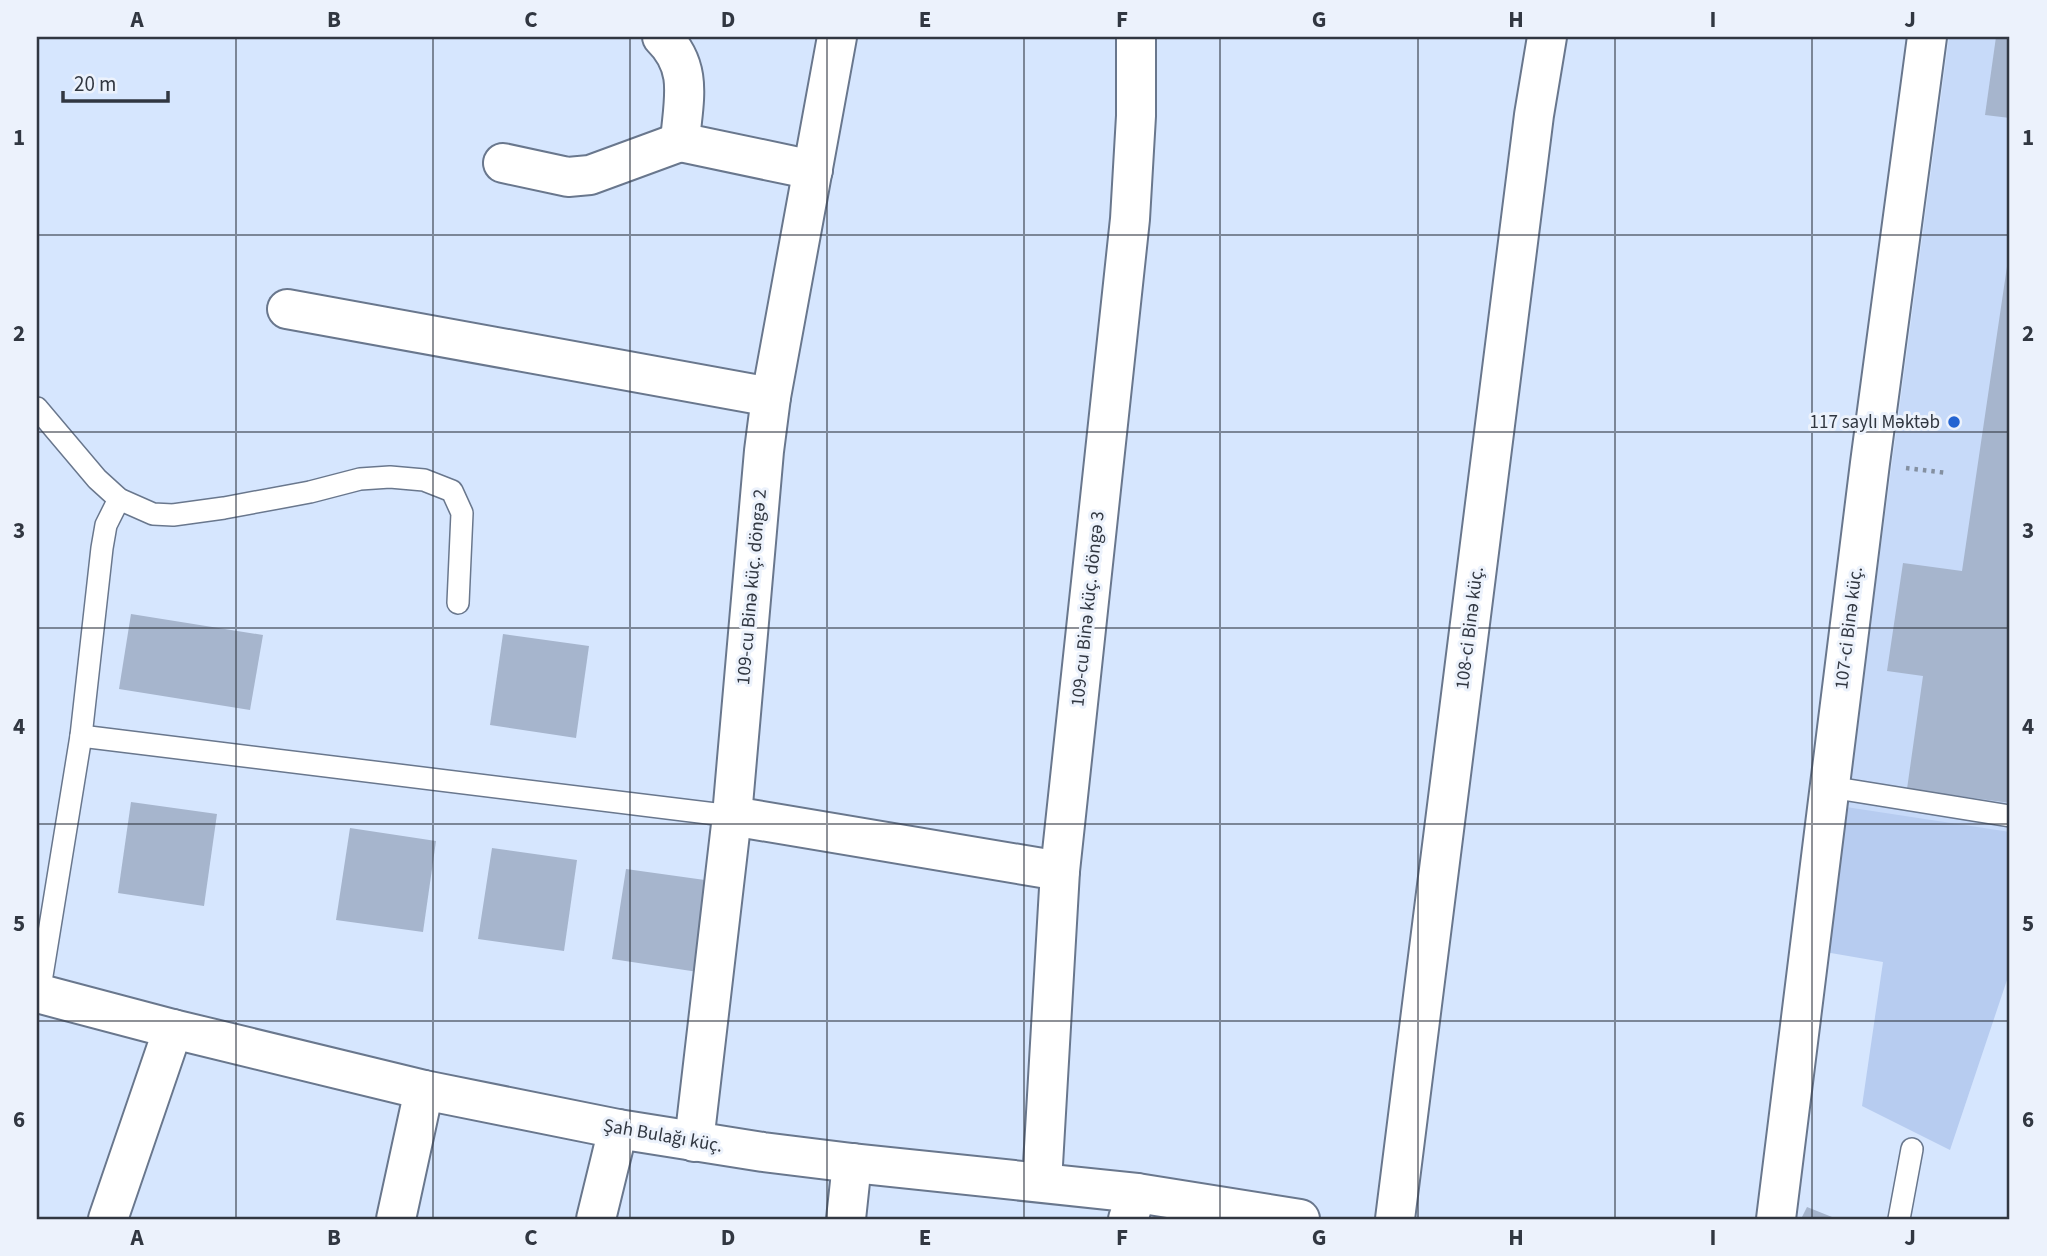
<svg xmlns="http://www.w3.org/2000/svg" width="2047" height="1256" viewBox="0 0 2047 1256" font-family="'Source Sans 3',sans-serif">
  <rect width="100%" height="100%" fill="#d6e6fe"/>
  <polygon fill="#c7daf9" points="1949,37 2010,37 2010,979 1846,807"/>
  <polygon fill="#b7ccf0" points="1846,807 2010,832 2010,980 2007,980 1950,1150 1862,1106 1883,962 1825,952"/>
  <g fill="#a6b5cd">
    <polygon points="1996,37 2010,37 2010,118 1985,115"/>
    <polygon points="2009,253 2010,253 2010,803 1907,789 1923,676 1887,671 1903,563 1962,571"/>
    <polygon points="131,614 263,635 250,710 119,689"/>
    <polygon points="503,634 589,646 576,738 490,725"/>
    <polygon points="131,802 217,814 204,906 118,893"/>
    <polygon points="350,828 436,841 423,932 336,920"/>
    <polygon points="492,848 577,860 564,951 478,939"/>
    <polygon points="626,869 712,881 698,972 612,959"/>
    <polygon points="1807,1207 1837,1219 1801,1219"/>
  </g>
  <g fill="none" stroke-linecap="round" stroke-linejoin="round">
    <g stroke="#69778d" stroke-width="24">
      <g id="service">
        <polyline points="37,408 97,479 119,499 153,514 173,515 224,508 310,492 360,479 390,477 424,480 452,491 462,513 458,603"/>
        <polyline points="81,736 732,816"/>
        <polyline points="1830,787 2010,816"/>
        <polyline points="39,994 81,736 102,548 106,525 119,499"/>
        <polyline points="1899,1219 1912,1149"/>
      </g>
    </g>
    <g stroke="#69778d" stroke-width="42">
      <g id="minor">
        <path d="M662,37c32,31 21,64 18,105l133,28"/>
        <polyline points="503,163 568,177 590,175 680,142"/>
        <polyline points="287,309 771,397"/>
        <polyline points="732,816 1060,871"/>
        <polyline points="694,1142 732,816 764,451 771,397 837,37"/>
        <polyline points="1042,1182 1060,871 1130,219 1136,116 1136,37"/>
        <polyline points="108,1219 173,1029"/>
        <polyline points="396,1219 424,1090"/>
        <polyline points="596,1219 618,1129"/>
        <polyline points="846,1219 852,1163"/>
        <polyline points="1128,1219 1137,1193"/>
        <polyline points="1395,1219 1534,115 1547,37"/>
        <polyline points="1776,1219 1870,463 1927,37"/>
      </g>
    </g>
    <g stroke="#69778d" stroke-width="42">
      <polyline id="tertiary" points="37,993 173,1029 424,1090 618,1129 763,1152 852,1163 1137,1193 1300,1219"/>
    </g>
    <polyline stroke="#8490a1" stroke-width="4.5" stroke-dasharray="3.5 5" stroke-linecap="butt" points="1906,468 1947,473"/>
    <use href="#service" stroke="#fff" stroke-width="21"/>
    <use href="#minor" stroke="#fff" stroke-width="38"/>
    <use href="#tertiary" stroke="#fff" stroke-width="38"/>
  </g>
  <path fill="none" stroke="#313741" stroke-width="2" stroke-opacity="0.55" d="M236,37v1182M433,37v1182M630,37v1182M827,37v1182M1024,37v1182M1220,37v1182M1418,37v1182M1615,37v1182M1812,37v1182M37,235h1973M37,432h1973M37,628h1973M37,824h1973M37,1021h1973"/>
  <circle fill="#2464d1" stroke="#ecf2fc" stroke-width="2.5" cx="1954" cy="422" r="7"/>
  <g text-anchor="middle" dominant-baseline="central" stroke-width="6" stroke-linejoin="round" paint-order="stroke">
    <g font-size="19" fill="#313741" stroke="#ecf2fc" text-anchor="end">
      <text x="1940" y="422">117 saylı Məktəb</text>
    </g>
    <g font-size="19" fill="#313741" stroke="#ecf2fc">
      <text transform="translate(752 587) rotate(-85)">109-cu Binə küç. döngə 2</text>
      <text transform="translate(1088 609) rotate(-84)">109-cu Binə küç. döngə 3</text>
      <text transform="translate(1470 628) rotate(-83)">108-ci Binə küç.</text>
      <text transform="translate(1849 628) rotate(-83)">107-ci Binə küç.</text>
      <text transform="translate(663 1136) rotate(10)">Şah Bulağı küç.</text>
    </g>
  </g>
  <rect width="2047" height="1256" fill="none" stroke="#ecf2fc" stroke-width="77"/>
  <path d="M63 91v10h105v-10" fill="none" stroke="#313741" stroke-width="3.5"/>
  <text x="74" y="91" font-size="21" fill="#313741" stroke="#ecf2fc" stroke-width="5" paint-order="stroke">20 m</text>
  <rect x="38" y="38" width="1970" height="1180" fill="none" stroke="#313741" stroke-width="2.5"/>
  <g font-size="23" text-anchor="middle" font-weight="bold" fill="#313741">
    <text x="137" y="27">A</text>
    <text x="334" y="27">B</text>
    <text x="531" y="27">C</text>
    <text x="728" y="27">D</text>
    <text x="925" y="27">E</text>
    <text x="1122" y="27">F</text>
    <text x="1319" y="27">G</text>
    <text x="1516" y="27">H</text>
    <text x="1713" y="27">I</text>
    <text x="1910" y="27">J</text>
    <text x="19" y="145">1</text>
    <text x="2028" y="145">1</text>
    <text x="19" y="341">2</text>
    <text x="2028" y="341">2</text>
    <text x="19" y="538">3</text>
    <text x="2028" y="538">3</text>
    <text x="19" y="734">4</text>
    <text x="2028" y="734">4</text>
    <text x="19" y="931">5</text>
    <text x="2028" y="931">5</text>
    <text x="19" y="1127">6</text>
    <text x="2028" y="1127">6</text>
    <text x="137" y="1245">A</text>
    <text x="334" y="1245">B</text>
    <text x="531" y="1245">C</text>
    <text x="728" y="1245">D</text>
    <text x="925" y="1245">E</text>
    <text x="1122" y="1245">F</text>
    <text x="1319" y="1245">G</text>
    <text x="1516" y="1245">H</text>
    <text x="1713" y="1245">I</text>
    <text x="1910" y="1245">J</text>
  </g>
</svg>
